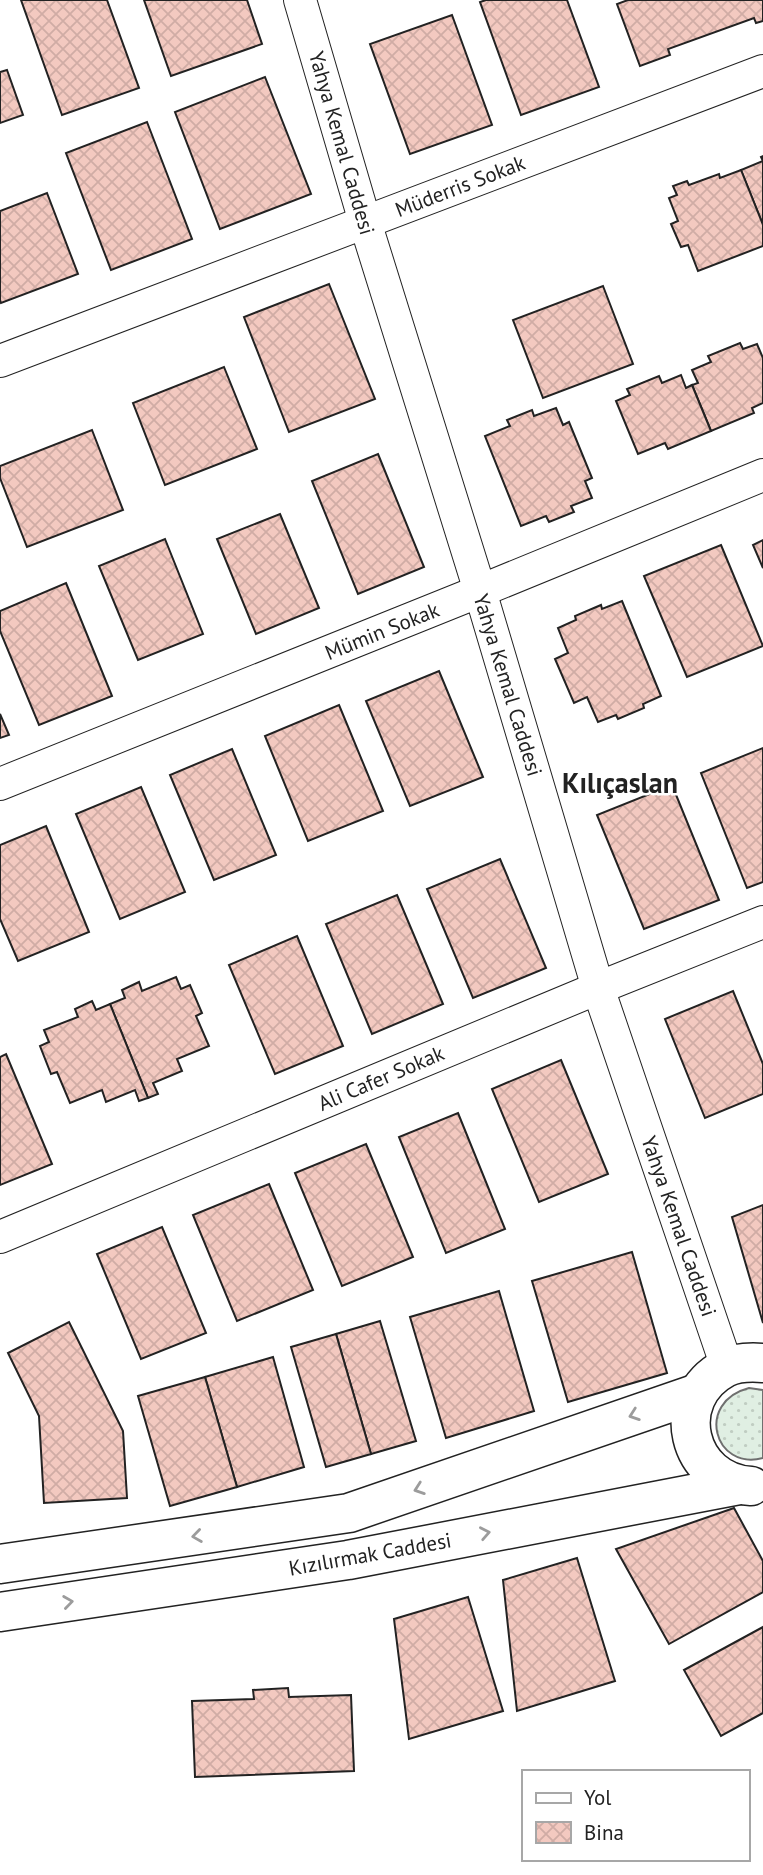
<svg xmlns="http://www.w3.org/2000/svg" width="763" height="1875" viewBox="0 0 763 1875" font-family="'PT Sans',sans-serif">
  <defs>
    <pattern id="grass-dots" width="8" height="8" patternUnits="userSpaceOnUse" patternTransform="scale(1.75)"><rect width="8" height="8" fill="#e0efe3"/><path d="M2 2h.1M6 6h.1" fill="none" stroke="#c0cdc2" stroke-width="1.8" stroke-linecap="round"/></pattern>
    <pattern id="building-cross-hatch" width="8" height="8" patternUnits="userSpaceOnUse" patternTransform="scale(1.75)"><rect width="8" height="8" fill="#f3c9c0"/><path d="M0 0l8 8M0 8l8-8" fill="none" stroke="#d0aca5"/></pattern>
  </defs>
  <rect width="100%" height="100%" fill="#fff"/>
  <path fill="url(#grass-dots)" stroke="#6f6f6f" stroke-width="2" d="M749,1388l14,2v68c-49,13 -68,-56 -14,-70z"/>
  <g fill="url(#building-cross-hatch)" stroke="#222" stroke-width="2">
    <polygon points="21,0 107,0 139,88 62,115"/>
    <polygon points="144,0 247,0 262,44 171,76"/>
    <polygon points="486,0 567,0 599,87 521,115 480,2"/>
    <polygon points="628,0 763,0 763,21 756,23 754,18 668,49 670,55 640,66 617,4"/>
    <polygon points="452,15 492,125 410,154 370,44"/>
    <polygon points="7,70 23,115 0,123 0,72"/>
    <polygon points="265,77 311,194 220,229 175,112"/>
    <polygon points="147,122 192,239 111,270 66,153"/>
    <polygon points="763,156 763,225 741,170 763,161 761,157"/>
    <polygon points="741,170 763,225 763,246 698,271 688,245 681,247 671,224 678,221 669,198 677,195 673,186 687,181 689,185 719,174 720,178"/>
    <polygon points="47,193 78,274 1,303 0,300 0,211"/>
    <polygon points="329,284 375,399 289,432 244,317"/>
    <polygon points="603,286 633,364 543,398 513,320"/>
    <polygon points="740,343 743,349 757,344 763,358 763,403 752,408 754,413 711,431 692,385 698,383 692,370 711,362 708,356"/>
    <polygon points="224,367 257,449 165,485 133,403"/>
    <polygon points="681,375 686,388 692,385 711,431 668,449 665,443 638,454 616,401 630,395 627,389 659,376 662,383"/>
    <polygon points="556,408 563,425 569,422 592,478 585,481 592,498 571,506 574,512 549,522 546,516 521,526 485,436 510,426 507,420 532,410 534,416"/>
    <polygon points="92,430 123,510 27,547 0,478 0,466"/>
    <polygon points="378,454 424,567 358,594 312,481"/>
    <polygon points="280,514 319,608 256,634 217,539"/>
    <polygon points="165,539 203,634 138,660 99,566"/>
    <polygon points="763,540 763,568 753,545"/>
    <polygon points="721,545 763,646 687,677 644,576"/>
    <polygon points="66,583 112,696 39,725 0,631 0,611"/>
    <polygon points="622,601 661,696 643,704 644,708 618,719 616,715 598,722 587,697 574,703 555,659 568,653 558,628 576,620 575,616 601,605 602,609"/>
    <polygon points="439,671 483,777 410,806 366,701"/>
    <polygon points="339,705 383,811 308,841 265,736"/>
    <polygon points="0,714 9,735 0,738"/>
    <polygon points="763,748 763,882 747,888 701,773"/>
    <polygon points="232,749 276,855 214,880 170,775"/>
    <polygon points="672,785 719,900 644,929 597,815"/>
    <polygon points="141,787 185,892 120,919 76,814"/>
    <polygon points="46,826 89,932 18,961 0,919 0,845"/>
    <polygon points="500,859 546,968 473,998 427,889"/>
    <polygon points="397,895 443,1004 372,1034 326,924"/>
    <polygon points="297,936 343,1046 275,1074 229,965"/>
    <polygon points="176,977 181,989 190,985 202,1013 196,1016 209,1046 177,1059 182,1071 153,1083 158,1094 148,1098 110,1004 125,998 122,990 139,982 142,991"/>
    <polygon points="733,991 763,1064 763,1094 705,1118 665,1019"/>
    <polygon points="92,1001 96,1010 110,1004 148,1098 139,1101 135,1090 106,1102 102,1090 70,1103 57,1072 51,1074 40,1046 49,1042 44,1030 78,1017 75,1009"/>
    <polygon points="6,1054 52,1164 0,1185 0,1057"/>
    <polygon points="561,1060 608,1174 539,1202 492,1089"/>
    <polygon points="458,1113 505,1229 446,1253 399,1137"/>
    <polygon points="366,1144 413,1257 342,1286 295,1173"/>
    <polygon points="269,1184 313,1290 237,1321 193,1215"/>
    <polygon points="763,1205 763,1323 732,1217"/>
    <polygon points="162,1227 206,1333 141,1359 97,1254"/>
    <polygon points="632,1252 667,1373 568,1402 532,1281"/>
    <polygon points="499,1291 534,1411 446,1438 410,1317"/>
    <polygon points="380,1321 416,1441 371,1454 336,1334"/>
    <polygon points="69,1322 123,1431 127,1498 44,1503 39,1416 8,1353"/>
    <polygon points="336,1334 371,1454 326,1467 291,1347"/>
    <polygon points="273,1357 304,1467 237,1487 205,1377"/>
    <polygon points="205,1377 237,1487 170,1506 138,1396"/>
    <polygon points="734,1508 763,1561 763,1592 669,1644 616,1549"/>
    <polygon points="577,1558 615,1681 517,1711 503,1580"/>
    <polygon points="468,1597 503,1711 409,1739 394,1619"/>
    <polygon points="763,1627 763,1713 721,1736 684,1670"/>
    <polygon points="288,1688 289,1697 351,1695 354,1771 195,1777 192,1701 254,1699 253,1690"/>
  </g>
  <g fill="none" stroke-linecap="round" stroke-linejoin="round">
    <g stroke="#222" stroke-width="34">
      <g id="minor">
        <polyline points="300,0 365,222 480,591 598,988 727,1367"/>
        <polyline points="0,361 763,71"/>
        <polyline points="0,784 480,591 763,475"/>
        <polyline points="0,1237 598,988 763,922"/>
      </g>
    </g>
    <g stroke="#222" stroke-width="41">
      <g id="primary">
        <path d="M751,1486c-64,-4 -84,-87 -26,-118 12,-6 25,-6 38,-5"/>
        <polyline points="0,1564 349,1513 698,1393"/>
        <polyline points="0,1612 348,1560 739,1485"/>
      </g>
    </g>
    <use href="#minor" stroke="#fff" stroke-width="32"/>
    <use href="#primary" stroke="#fff" stroke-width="38"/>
  </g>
  <defs><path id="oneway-chevron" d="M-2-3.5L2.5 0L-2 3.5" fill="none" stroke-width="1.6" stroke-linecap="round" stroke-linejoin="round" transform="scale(1.75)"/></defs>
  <g stroke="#9c9c9c">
    <use href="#oneway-chevron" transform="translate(634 1415) rotate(161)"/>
    <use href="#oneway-chevron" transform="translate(419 1489) rotate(161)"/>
    <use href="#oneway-chevron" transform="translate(485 1533) rotate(-11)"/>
    <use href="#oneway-chevron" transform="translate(197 1536) rotate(172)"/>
    <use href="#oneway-chevron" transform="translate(68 1602) rotate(-8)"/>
  </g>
  <g text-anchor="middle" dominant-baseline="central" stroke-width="5" stroke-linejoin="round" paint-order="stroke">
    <g font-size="21" fill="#222" stroke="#fff">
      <text transform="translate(342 143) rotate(74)">Yahya Kemal Caddesi</text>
      <text transform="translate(460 186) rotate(-21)">Müderris Sokak</text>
      <text transform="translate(382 631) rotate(-22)">Mümin Sokak</text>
      <text transform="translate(508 685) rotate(73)">Yahya Kemal Caddesi</text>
      <text transform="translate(381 1078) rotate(-23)">Ali Cafer Sokak</text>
      <text transform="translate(679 1226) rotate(71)">Yahya Kemal Caddesi</text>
      <text transform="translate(370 1554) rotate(-10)">Kızılırmak Caddesi</text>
    </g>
    <g font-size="28" font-weight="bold" fill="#222" stroke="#fff">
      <text x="620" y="782">Kılıçaslan</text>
    </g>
  </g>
  <rect x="522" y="1770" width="228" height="91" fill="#ffffff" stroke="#a7a7a7" stroke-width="2"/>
  <rect x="536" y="1793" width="35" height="10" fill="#ffffff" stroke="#a7a7a7" stroke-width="2"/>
  <text x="584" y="1805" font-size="21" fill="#222222">Yol</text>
  <rect x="536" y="1822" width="35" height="21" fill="url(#building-cross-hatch)" stroke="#a7a7a7" stroke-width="2"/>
  <text x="584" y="1840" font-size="21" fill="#222222">Bina</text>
</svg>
